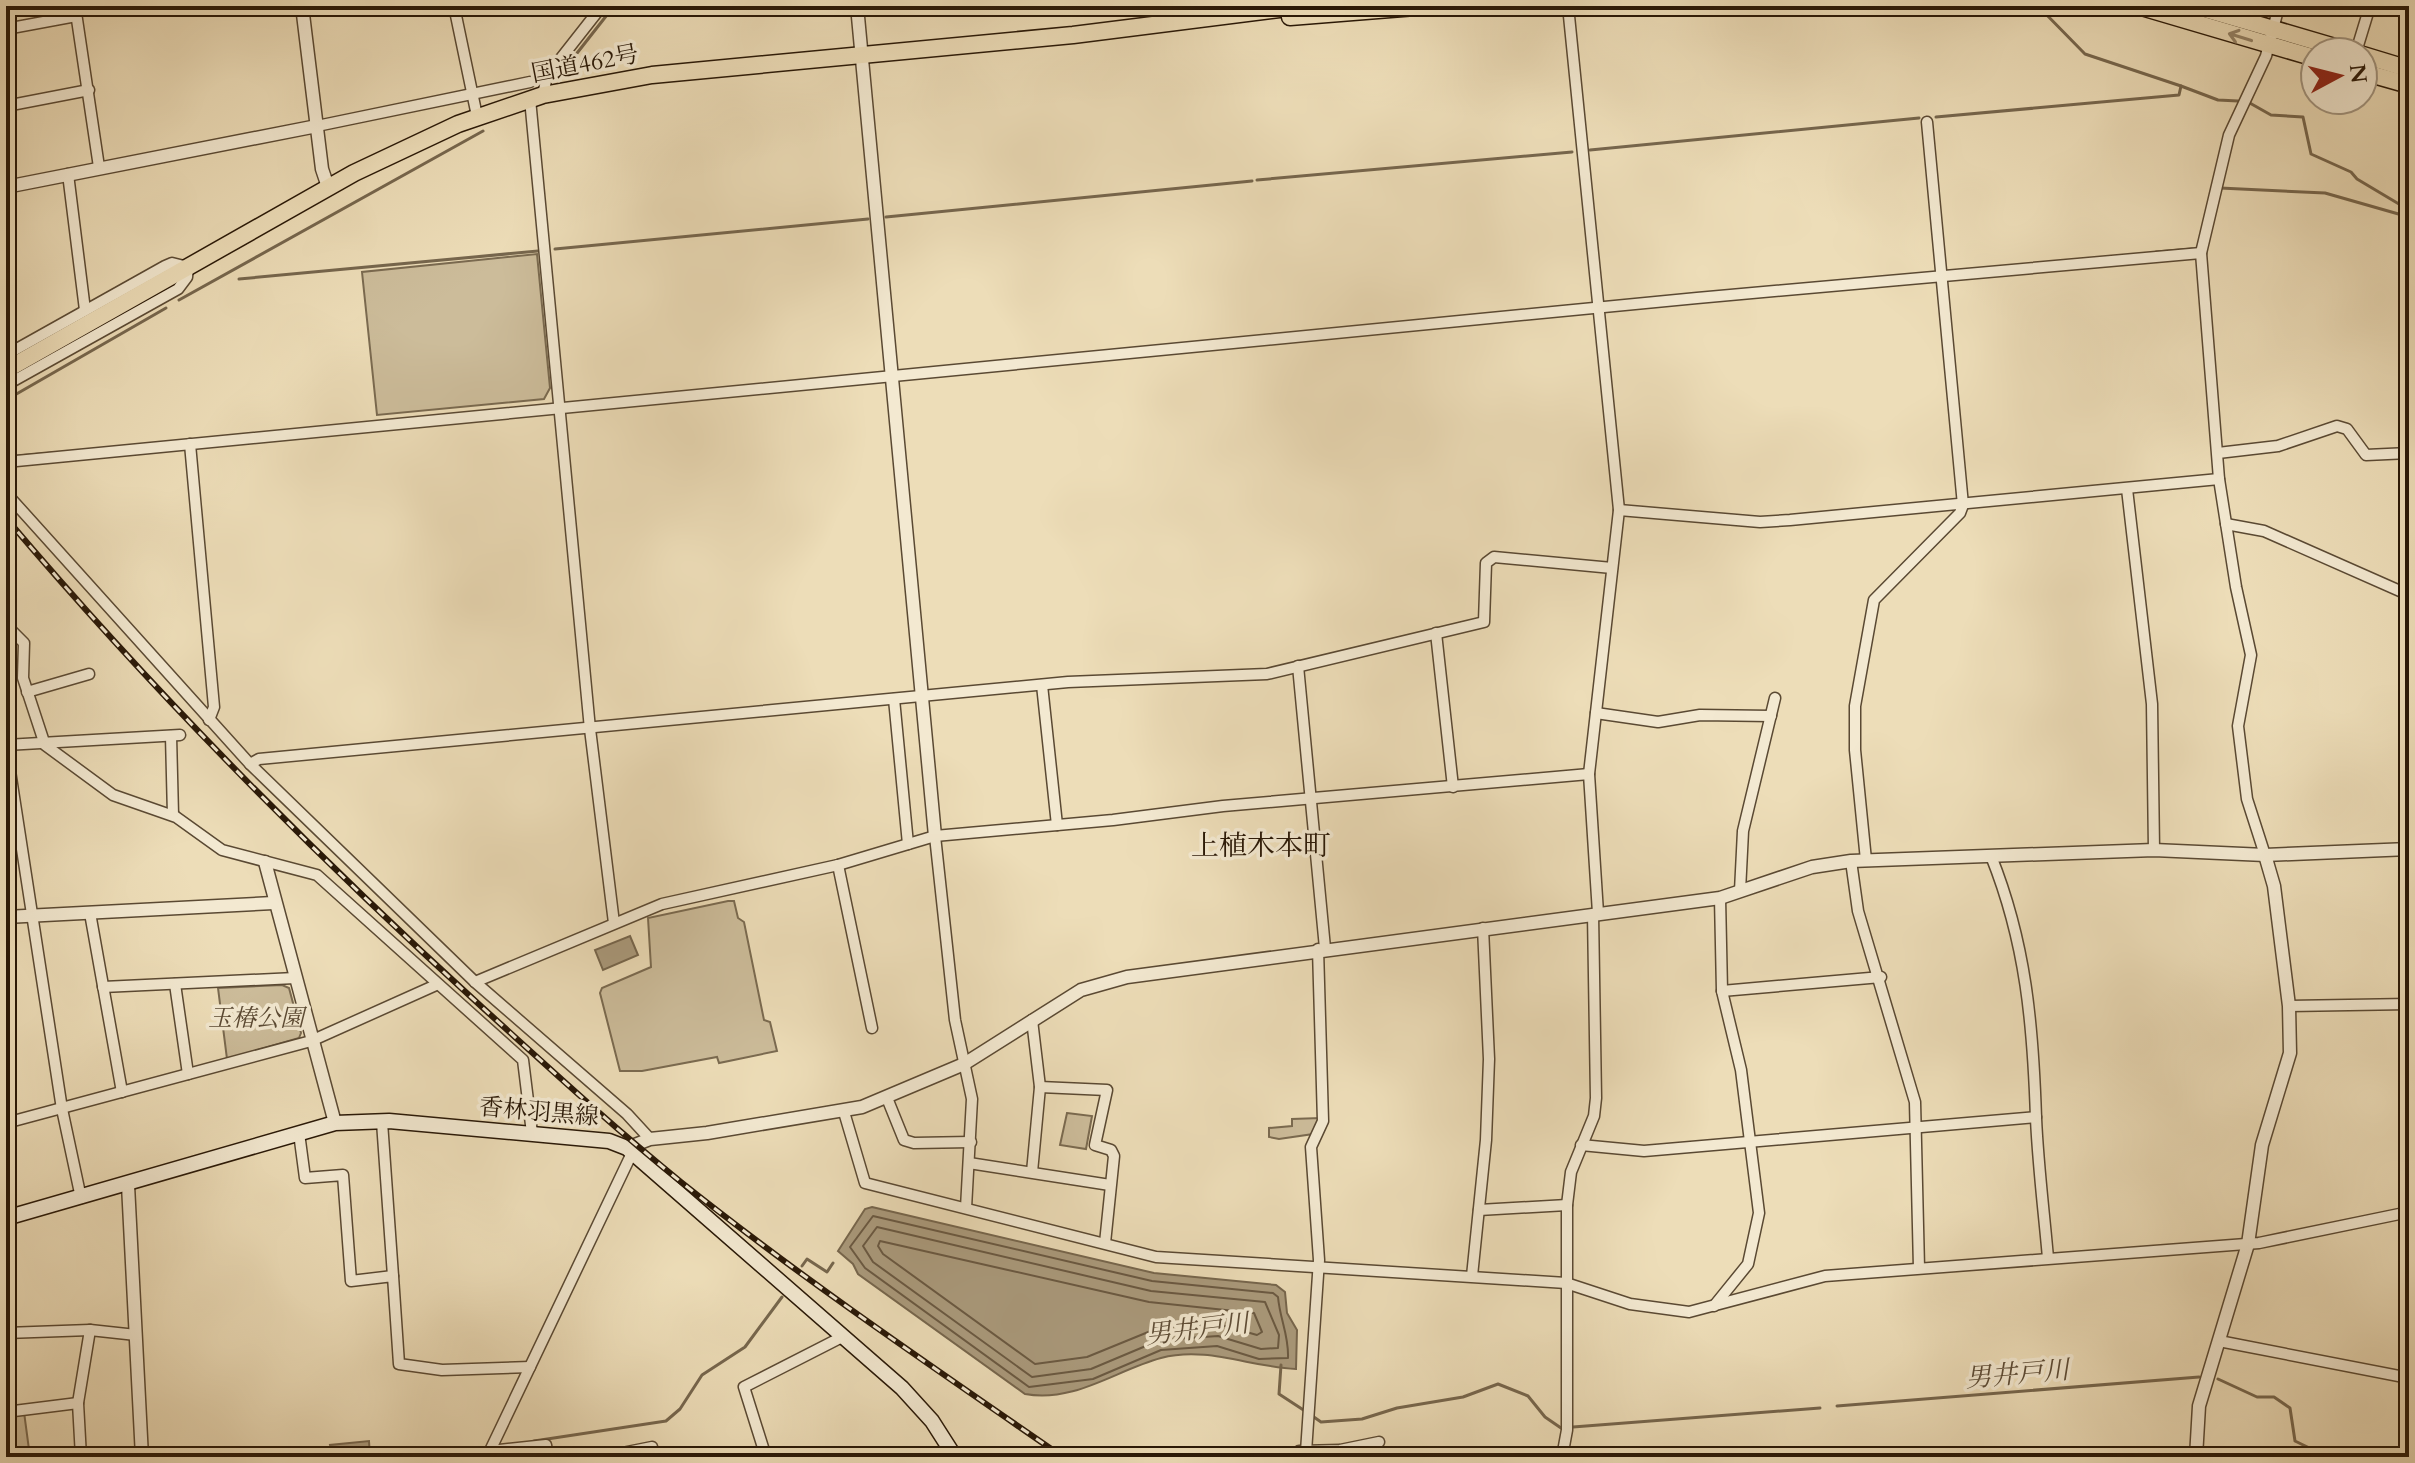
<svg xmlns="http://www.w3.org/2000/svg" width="2415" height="1463" viewBox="0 0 2415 1463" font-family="Cardo,'Noto Serif JP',serif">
  <rect width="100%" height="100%" fill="#edddb8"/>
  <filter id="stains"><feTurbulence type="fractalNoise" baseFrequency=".0025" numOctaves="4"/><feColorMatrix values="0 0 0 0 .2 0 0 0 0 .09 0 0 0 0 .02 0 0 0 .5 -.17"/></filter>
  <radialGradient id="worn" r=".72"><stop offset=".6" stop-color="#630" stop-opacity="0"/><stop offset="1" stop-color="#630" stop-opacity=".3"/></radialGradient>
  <g fill="#ccbc9a" stroke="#7a6a50" stroke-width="2">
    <polygon points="537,254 550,388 544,399 377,415 362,272"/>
    <polygon points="728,901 734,901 738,918 744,922 764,1020 770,1022 777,1051 719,1063 717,1057 642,1071 620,1071 600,993 602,988 651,967 648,918"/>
    <polygon points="282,985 289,988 301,1033 299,1038 227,1059 218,988"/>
    <polygon points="1067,1113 1092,1116 1086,1149 1060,1145"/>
    <polygon points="1320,1118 1313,1134 1279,1139 1269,1137 1269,1128 1292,1126 1292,1119"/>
    <polygon points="24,1412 30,1457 6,1457 6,1415"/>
  </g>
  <g fill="#aa9a7c" stroke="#76664d" stroke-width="2">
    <polygon points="630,936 638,955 603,970 595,950"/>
    <path d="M872,1207l282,66 122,12 9,7 2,21 10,17 -1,39c-46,-2 -89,-23 -135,-11 -45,12 -86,45 -136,36l-167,-120 -5,-10 -15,-13 27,-42z"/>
    <polygon points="369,1441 370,1457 332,1457 330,1445"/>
  </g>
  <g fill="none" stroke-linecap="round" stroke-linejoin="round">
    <g stroke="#6a5942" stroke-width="2">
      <path d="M873,1216l279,65 121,12 5,4c2,23 11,38 10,61l-29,1 -42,-13 -56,4 -68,29 -64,8 -164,-119 -15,-21z"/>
      <polygon points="877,1227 1151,1291 1265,1302 1279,1335 1278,1348 1261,1349 1218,1336 1160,1340 1091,1369 1032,1377 873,1262 863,1246"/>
      <polygon points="880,1241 1149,1302 1254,1313 1262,1332 1257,1335 1218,1324 1158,1328 1087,1357 1035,1364 883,1254 878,1246"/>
    </g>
    <g stroke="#76664d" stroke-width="3">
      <polyline points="2038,6 2085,54 2181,86"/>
      <polyline points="563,71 614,6"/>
      <polyline points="2248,102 2271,115 2303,117 2311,154 2351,172 2357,179 2409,210"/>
      <polyline points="1936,117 2179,95 2181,86 2218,100 2238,101"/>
      <polyline points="1590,150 1919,118"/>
      <polyline points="1257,180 1572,152"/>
      <polyline points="2220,188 2325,193 2409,217"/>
      <polyline points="886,217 1252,181"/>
      <polyline points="555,249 868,219"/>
      <polyline points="2156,252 2192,249"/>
      <polyline points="239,279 538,251"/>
      <polyline points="179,300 483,131"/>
      <polyline points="6,400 166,308"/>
      <polyline points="6,457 52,453"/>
      <polyline points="802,1266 807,1259 827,1272 833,1263"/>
      <polyline points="1281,1365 1279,1394 1305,1411"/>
      <polyline points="2218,1379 2257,1397 2274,1397 2290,1408 2295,1441 2328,1457"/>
      <polyline points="1837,1406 2199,1377"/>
      <polyline points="1311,1415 1321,1422 1362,1419 1397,1408 1463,1397 1498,1384 1528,1396 1545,1417 1561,1428"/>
      <polyline points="1573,1427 1820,1408"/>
      <polyline points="534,1441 666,1421 680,1409 702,1375 745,1347 782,1297"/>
      <polyline points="471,1457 477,1456"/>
      <polyline points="504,1457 516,1455"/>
    </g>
    <g stroke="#5a4933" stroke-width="13">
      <g id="minor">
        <polyline points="75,6 99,167"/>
        <polyline points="454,6 477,116"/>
        <polyline points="1568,6 1619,510 1589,774 1598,913"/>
        <polyline points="6,29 76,16"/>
        <polyline points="2356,52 2370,6"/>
        <polyline points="543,95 547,76 602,6"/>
        <polyline points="530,99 590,729 614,923"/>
        <polyline points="6,106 89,90"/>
        <polyline points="317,126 530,82"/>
        <polyline points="68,174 85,310"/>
        <polyline points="6,355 165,266 172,263 188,267 187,277 178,289 6,385"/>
        <polyline points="190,444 214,707 209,720"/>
        <polyline points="2218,453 2278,446 2337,426 2347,429 2366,455 2409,453"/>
        <polyline points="6,462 1697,298 2201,253"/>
        <polyline points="2127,489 2152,704 2154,850"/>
        <polyline points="6,493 250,764 475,982 627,1114 650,1139"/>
        <polyline points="1619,510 1760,522 1790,520 2219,479"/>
        <polyline points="2226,524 2264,531 2409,595"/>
        <polyline points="6,625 24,643 23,678 45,745 113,795 176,817 222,850 317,875 523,1060 532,1133"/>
        <polyline points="1436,633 1453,787"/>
        <polyline points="1298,666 1325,948"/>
        <polyline points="1042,685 1057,825"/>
        <polyline points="27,692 89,674"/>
        <polyline points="894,699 908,844"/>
        <polyline points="1596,713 1658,722 1700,715 1771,716"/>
        <polyline points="171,736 173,815"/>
        <polyline points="6,745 62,1109 81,1198"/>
        <polyline points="6,745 180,735"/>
        <polyline points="250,764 259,759 1068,682 1267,674 1484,622 1486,563 1494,557 1612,568"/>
        <polyline points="935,836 955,1020 972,1099 966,1208"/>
        <polyline points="2265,855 2247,799 2238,726 2251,655 2236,587 2219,479 2201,253 2229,135 2266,56 2279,6"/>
        <path d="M1991,856c35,87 42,169 45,262 2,47 8,94 12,140"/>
        <polyline points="1866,860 1855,750 1855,706 1874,600 1960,513 1963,505 1927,122"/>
        <polyline points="1851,861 1858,911 1915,1102 1919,1268"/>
        <polyline points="838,865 872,1028"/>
        <polyline points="1740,891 1743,831 1775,698"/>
        <polyline points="90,913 122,1092"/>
        <polyline points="475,982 662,904 838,865 935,836 1113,820 1223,806 1589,774"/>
        <polyline points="175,984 188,1074"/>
        <polyline points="103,987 295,978"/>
        <polyline points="1722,991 1881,977"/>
        <polyline points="2289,1006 2409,1004"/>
        <polyline points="1040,1087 1107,1090 1095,1145 1111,1150 1114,1156 1105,1243"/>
        <polyline points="887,1098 904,1140 914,1143 971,1142"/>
        <polyline points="844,1112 865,1183 1156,1257 1566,1283 1630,1304 1689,1312 1825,1276 2259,1243 2409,1212"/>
        <polyline points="382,1122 393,1276"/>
        <polyline points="6,1123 311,1041 436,985"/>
        <polyline points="299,1133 305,1178 343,1175 351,1281 393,1276 399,1364 442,1370 530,1367"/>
        <polyline points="1581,1145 1644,1151 2036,1117"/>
        <polyline points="969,1163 1110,1185"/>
        <polyline points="1032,1172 1040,1087 1032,1020"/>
        <polyline points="1479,1210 1567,1205"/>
        <polyline points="1472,1276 1486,1140 1489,1059 1483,928"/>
        <polyline points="1714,1306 1748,1264 1759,1213 1741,1070 1722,991 1720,898"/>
        <polyline points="6,1333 90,1330 136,1335"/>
        <polyline points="2219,1341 2409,1378"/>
        <polyline points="6,1412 78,1403"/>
        <polyline points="490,1451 546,1445 548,1457"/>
        <polyline points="1306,1452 1319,1260 1311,1147 1323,1121 1318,949"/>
        <polyline points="81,1457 78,1403 90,1330"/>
        <polyline points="487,1457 632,1153"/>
        <polyline points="602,1457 652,1447 654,1457"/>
        <polyline points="766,1457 744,1387 842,1337"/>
        <polyline points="1299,1457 1299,1451 1340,1450 1379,1442"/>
        <polyline points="1562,1457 1567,1430 1567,1205 1571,1172 1594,1116 1596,1098 1593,914"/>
      </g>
    </g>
    <g stroke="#5a4933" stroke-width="15">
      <g id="tertiary">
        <polyline points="302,6 322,169 328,187"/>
        <polyline points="857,6 935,836"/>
        <polyline points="6,187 317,126"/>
        <polyline points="265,862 335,1123"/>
        <polyline points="6,917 273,903"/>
        <polyline points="627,1148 650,1139 707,1133 862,1107 964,1064 1081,990 1127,977 1720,898 1812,867 1851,861 2154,850 2265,855 2409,849"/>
        <polyline points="128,1185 142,1457"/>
        <polyline points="2196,1457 2199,1406 2248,1244 2262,1145 2290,1053 2289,1006 2274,886 2265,855"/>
      </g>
    </g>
    <g stroke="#291807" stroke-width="17">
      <polyline id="secondary" points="6,1218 335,1123 389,1121 609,1141 627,1148 902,1388 932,1421 955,1457"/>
    </g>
    <g stroke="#291807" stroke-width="19">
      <g id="trunk">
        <polyline points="2138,6 2315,58"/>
        <polyline points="2195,6 2352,52"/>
        <polyline points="1290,17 1428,6"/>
        <polyline points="2363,55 2409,69"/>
        <polyline points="2363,72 2409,85"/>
        <polyline points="6,370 354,173 458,124 543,95 652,75 1073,35 1304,6"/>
      </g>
    </g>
    <use href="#minor" stroke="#f3e9d1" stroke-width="10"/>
    <use href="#tertiary" stroke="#f3e9d1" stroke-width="12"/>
    <use href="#secondary" stroke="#f3e9d1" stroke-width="14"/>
    <use href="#trunk" stroke="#edddb8" stroke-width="16"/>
    <g stroke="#291807" stroke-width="6">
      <path id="rail" d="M6,518c148,175 308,336 477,490 65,59 130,119 198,174 123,98 253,186 382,275"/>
    </g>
    <use href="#rail" stroke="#f3e9d1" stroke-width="3" stroke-dasharray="9" stroke-linecap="butt"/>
  </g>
  <defs><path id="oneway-shaft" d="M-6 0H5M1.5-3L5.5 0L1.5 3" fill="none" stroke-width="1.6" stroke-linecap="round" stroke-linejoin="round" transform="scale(2)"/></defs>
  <use stroke="#958468" href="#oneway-shaft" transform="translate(2240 37) rotate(-163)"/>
  <g text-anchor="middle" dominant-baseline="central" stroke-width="7" stroke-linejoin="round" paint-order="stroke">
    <g font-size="24" fill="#291807" stroke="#f3e9d1">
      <text transform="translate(585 64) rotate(-11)">国道462号</text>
      <text transform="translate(539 1112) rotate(5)">香林羽黒線</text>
    </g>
    <g font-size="24" font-style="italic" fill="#5a4933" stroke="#f3e9d1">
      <text x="256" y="1018">玉椿公園</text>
    </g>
    <g font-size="26" font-style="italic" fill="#5d4c36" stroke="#f3e9d1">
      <text transform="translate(1197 1329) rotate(-7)">男井戸川</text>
      <text transform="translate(2017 1374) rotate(-5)">男井戸川</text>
    </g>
    <g font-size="28" fill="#291807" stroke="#f3e9d1">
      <text x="1261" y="846">上植木本町</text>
    </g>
  </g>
  <rect width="2415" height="1463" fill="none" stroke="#edddb8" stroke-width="32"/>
  <rect x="8" y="8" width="2399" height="1447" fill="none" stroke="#291807" stroke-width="4"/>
  <rect x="16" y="16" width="2383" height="1431" fill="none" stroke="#291807" stroke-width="2"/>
  <g transform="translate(2339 76) rotate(83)"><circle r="38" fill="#f3e9d1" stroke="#a29580" stroke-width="2"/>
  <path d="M0-6L14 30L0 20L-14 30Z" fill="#8f2418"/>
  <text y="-12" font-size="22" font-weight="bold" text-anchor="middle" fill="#291807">N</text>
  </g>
  <rect width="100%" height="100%" filter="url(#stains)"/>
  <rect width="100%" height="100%" fill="url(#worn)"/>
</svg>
